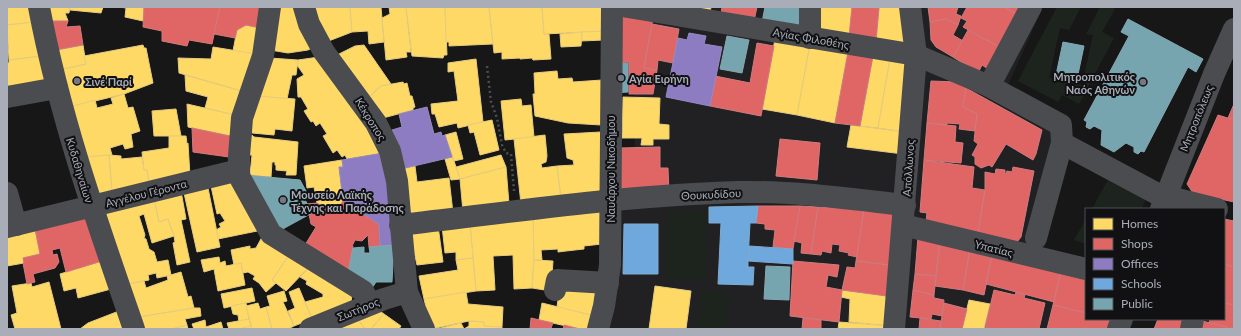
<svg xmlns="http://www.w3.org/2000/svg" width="1241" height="336" viewBox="0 0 1241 336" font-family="Lato,sans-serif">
  <rect width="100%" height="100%" fill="#171717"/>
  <polygon fill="#212123" points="636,7 1043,7 1004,94 1060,127 1030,254 1086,273 1086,319 1112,329 602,329 613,205 635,194 634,24"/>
  <g fill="#1d241e">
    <polygon points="1057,7 1081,7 1069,30 1060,28 1049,78 1082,85 1093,35 1086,34 1100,7 1111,7 1115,9 1102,32 1114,38 1079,104 1062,95 1058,102 1018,81"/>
    <polygon points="1110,176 1147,195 1142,209 1092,209"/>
    <polygon points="667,210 707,211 705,279 665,278"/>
    <polygon points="1086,219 1086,244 1074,240"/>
    <polygon points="700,290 729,292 726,329 697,329"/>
  </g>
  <g fill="#ffd966" stroke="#e5cc7f">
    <polygon points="7,7 32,7 35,22 7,25"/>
    <polygon points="48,7 70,7 69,13 65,13 68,21 51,21"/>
    <polygon points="70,7 103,7 101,13 70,10"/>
    <polygon points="120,7 144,7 143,21 125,17 126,8"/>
    <polygon points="277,7 294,7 314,47 308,50 288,53 270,50"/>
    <polygon points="313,7 350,7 352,32 326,42"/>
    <polygon points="350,7 381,7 384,42 369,44 368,31 352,32"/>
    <polygon points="389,7 406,7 411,52 406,52 407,57 386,60 382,18 390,14"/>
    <polygon points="406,7 445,7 447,55 444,55 443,58 412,56"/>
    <polygon points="445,7 489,7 493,44 449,46 449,42 446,42"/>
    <polygon points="489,7 542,7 544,34 549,34 551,59 533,60 532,58 520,59 520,58 502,59 502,52 494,53"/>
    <polygon points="542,7 604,7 606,31 544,34"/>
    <polygon points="672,7 711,7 710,13"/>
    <polygon points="817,7 852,7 849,37 816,32"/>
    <polygon points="879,7 907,7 911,39 901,46 876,41"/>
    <polygon points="35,22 42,56 9,60 7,25"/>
    <polygon points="246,25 260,28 256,54 233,51 237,30"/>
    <polygon points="604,31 604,40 581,41 582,32"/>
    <polygon points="582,32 581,46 561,47 560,34"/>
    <polygon points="775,39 810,45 797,115 762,109"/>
    <polygon points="83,45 86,64 60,70 56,50"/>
    <polygon points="143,45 144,48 146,48 153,83 124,94 70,107 60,70 86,64 84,56"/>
    <polygon points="364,45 391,84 381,86 368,98 335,56 355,46"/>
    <polygon points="810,45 848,52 835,123 797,115"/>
    <polygon points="213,47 256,54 245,92 179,73 178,58 211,59"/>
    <polygon points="42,56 47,83 7,91 7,63 9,63 9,60"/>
    <polygon points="873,56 890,59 878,128 860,126"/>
    <polygon points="319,57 383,153 347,159 345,155 342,157 337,150 333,153 323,136 327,134 320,123 316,126 313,121 311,122 304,111 308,109 301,97 298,97 297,79 304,75 297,65 298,60"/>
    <polygon points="270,58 298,60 296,75 292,75 287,99 257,96"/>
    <polygon points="476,59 483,122 458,128 457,123 439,127 435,114 432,114 431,104 458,101 454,71 448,72 448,63"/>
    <polygon points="890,59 909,62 905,132 878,128"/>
    <polygon points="557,71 558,79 572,78 573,82 602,80 601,125 568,123 535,116 533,94 535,94 534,73"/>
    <polygon points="185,75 245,92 235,115 205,108 208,97 186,91"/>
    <polygon points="403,82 404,84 407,83 410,96 412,96 415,107 413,108 413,110 383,118 368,98 381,86"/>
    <polygon points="124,94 128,108 133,107 140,131 131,134 133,147 125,149 123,144 110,148 112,155 85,157 70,107 95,100 97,108 113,104 111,98"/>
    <polygon points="257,96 295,99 292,131 275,129 274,135 252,133 252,111"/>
    <polygon points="623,97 660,98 659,124 669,125 669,139 653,139 653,145 641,145 642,138 622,138"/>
    <polygon points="521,99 522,106 531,105 534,137 505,140 501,101"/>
    <polygon points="187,104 235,115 230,136 188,127"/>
    <polygon points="176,109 181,136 154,136 152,111"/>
    <polygon points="492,120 499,150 480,155 474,132 470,133 468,125"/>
    <polygon points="851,125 905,132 903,154 847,147"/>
    <polygon points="456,132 463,159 454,161 445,135"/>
    <polygon points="601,132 600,194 561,199 557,166 574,165 573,160 567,158 564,134"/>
    <polygon points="252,135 254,137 298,142 296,175 286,175 287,171 276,170 276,165 275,165 275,162 272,162 271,177 250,175 252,155 249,155"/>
    <polygon points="545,135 547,156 546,162 541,164 542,168 557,166 561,199 521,204 514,139"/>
    <polygon points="169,136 186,136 187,144 188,143 190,176 149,185 147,170 144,170 142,152 169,148"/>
    <polygon points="109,155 121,156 121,159 142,157 144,170 147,170 149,185 112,193"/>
    <polygon points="109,155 112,193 97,197 85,157"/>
    <polygon points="501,155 506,167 460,179 456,167"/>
    <polygon points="452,157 454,161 460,179 451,180 445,159"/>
    <polygon points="342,160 343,167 339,167 343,201 334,214 317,203 314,187 307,188 304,166"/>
    <polygon points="415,166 417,182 449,178 453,213 407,219 401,169"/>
    <polygon points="506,167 509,204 463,212 460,179"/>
    <polygon points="234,178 262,230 218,239 216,230 221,227 219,224 225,221 220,213 217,214 211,186"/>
    <polygon points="208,188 220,247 197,252 184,193"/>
    <polygon points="181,191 186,219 181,220 190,262 177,265 173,243 175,242 174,236 168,219 159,222 154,198"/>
    <polygon points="154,198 159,222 168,219 174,236 152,243 144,214 139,216 145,235 144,238 146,239 149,249 154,252 157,262 168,260 171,275 157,278 156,273 148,275 149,280 128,284 105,212"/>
    <polygon points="602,209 602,244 584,246 584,249 566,251 558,252 558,249 541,250 542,260 534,260 533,216"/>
    <polygon points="533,216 534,260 532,288 514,289 513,255 493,256 495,290 476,291 470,223"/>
    <polygon points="470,223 473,258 456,260 456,252 445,253 442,226"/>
    <polygon points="438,226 443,262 417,265 409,229"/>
    <polygon points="35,229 40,254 23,258 24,263 7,266 7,236"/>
    <polygon points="262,237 290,254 272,280 276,283 266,292 259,283 253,279 255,276 248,272 243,273 241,263 234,265 231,250 250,246 250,249 256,248"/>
    <polygon points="290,254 309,267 286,291 272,280"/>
    <polygon points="219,257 220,263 225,261 226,266 241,263 245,285 218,291 214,269 204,272 201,260"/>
    <polygon points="473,258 476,291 424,299 419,276 458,270 456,260"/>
    <polygon points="534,260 553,261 551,291 532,288"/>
    <polygon points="102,261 111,289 78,298 76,288 64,291 60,274"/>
    <polygon points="309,267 352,294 351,304 312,319 305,302 323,297 323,294 306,284 307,281 300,277"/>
    <polygon points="181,272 188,297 191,296 194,308 139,317 128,284 144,281 146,288 168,280 167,276"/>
    <polygon points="49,282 61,329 15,329 11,315 17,313 12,286 31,283 32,287"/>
    <polygon points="560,284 598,286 591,315 557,307"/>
    <polygon points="655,286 691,291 686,329 649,329"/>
    <polygon points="252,288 255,301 224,308 221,294"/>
    <polygon points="299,288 312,319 294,326 288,311 295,308 289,292"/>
    <polygon points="842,290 894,297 891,326 849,322 850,299 841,297"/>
    <polygon points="284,291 287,301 283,302 294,326 288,329 272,329 266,307 270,306 267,296"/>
    <polygon points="466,292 468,304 503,307 502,327 484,326 484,322 469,321 431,329 424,299"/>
    <polygon points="969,300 990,304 984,329 962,329"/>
    <polygon points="246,303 249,319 239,322 238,315 233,314 231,306"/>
    <polygon points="258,303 260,309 266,307 272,329 252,329 246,306"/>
    <polygon points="542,303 591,315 588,329 580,329 539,320"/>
    <polygon points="194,308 200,308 201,316 185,319 187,325 172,329 143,329 139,317"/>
    <polygon points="377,309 384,314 371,329 365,329 357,318"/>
    <polygon points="119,311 124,329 80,329 88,323"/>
    <polygon points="384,314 401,326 399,329 371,329"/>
    <polygon points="357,318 365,329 341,329 339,325"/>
    <polygon points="249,319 251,326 242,329 229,329 227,323"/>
    <polygon points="205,320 206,327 221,322 223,329 194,329 192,324"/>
    <polygon points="469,321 484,322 484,326 502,327 502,329 464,329 469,326"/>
    <polygon points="839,322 891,326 891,329 838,329"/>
    <polygon points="461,323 464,329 437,329"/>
    <polygon points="187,325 188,329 175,328"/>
    <polygon points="251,326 252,329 242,329 242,328"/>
  </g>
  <g fill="#e06666" stroke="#cf7b7f">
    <polygon points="144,7 220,7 212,44 189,40 187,46 162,41 162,31 143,27"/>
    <polygon points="220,7 263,7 260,28 246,25 237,30 235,38 214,34"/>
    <polygon points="722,7 757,7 754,21 721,14"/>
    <polygon points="852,7 879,8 876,41 849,37"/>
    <polygon points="928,7 958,7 956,14 961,16 958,25 946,19 930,22"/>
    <polygon points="967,7 1004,7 1016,13 999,47 963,27 967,21 961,18"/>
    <polygon points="1004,7 1023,7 1019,15"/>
    <polygon points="620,11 653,18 644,68 657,70 653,94 629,94 629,62 614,63"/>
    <polygon points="946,19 958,25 953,35 963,41 953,57 936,47 931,40 930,22"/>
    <polygon points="51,21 68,21 66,27 80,26 83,45 56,50"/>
    <polygon points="652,24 679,29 673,63 658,60 657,70 644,68"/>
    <polygon points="968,30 999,47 988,69 982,65 978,73 953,57"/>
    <polygon points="757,43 774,46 761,116 710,106 715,76 750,83"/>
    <polygon points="848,52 873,56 860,126 835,123"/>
    <polygon points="931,81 957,82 966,88 963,107 977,114 975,131 959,129 960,124 947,123 947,125 927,123"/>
    <polygon points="966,88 1042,130 1036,154 1033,160 1006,144 992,167 989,165 981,168 975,164 975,157 972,155 978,144 974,141 977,114 963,107"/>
    <polygon points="1234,104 1234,120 1228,118"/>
    <polygon points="1218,115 1234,120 1234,202 1193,193 1187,184"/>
    <polygon points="927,123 956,126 955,142 963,143 961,163 924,160"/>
    <polygon points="192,128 230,136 229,157 193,152"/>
    <polygon points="780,139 820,143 817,180 776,176"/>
    <polygon points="660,147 660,168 668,168 669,193 620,193 619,148"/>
    <polygon points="924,160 974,167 972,188 985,190 978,233 926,221 927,213 920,212"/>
    <polygon points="1013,167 1034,171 1021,237 1017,242 978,233 985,190 985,172 995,174 996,169 1005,170 1005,174 1006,174 1007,171 1012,172"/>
    <polygon points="343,201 379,224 380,246 369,247 368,235 362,241 355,240 352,246 353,246 348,273 305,245 316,227 311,224 309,214 312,213 307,204 317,203 334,214"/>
    <polygon points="758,206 800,206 793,249 773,247 775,230 765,229 765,224 756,223"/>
    <polygon points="800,206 818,207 811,254 801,253 802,243 794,241"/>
    <polygon points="818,207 864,210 857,257 848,255 849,253 839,251 840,245 832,244 831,253 822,251 821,255 811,254"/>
    <polygon points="864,210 894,214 896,266 856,261"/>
    <polygon points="82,217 89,221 102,261 66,272 60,248 52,250 53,255 57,254 59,262 55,268 33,274 35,282 27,284 23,263 24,263 23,258 40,254 35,229"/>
    <polygon points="1224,219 1234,221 1234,267 1224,264"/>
    <polygon points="918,237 940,242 936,276 915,274"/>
    <polygon points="940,242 970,249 963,290 935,286"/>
    <polygon points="970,249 992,255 984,295 963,290"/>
    <polygon points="992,255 1061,271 1054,302 986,284"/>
    <polygon points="793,261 839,265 837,277 828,275 826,287 842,290 839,322 790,316"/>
    <polygon points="856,261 896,266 894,297 842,290 847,267 855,268"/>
    <polygon points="1224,264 1234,267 1234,305 1224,303"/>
    <polygon points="1061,271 1086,277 1086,313 1053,305"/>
    <polygon points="915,274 936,276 934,295 913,290"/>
    <polygon points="913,290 934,295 934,298 944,300 942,316 932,314 931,319 910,317"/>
    <polygon points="994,290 1015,295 1016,292 1025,295 1024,298 1045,303 1039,329 991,329 985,327"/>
    <polygon points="944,303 967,309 962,329 940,329"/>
    <polygon points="1224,303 1234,305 1234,329 1209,323 1210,319 1224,319"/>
    <polygon points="1053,305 1086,313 1086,319 1112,319 1108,329 1047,329"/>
    <polygon points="531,318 553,323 551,328 554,329 530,329"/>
    <polygon points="803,318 821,320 821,329 802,329"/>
    <polygon points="920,318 941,321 940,329 919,329"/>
    <polygon points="1158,319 1184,319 1182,329 1154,329"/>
    <polygon points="1202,321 1227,327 1226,329 1200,329"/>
    <polygon points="564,325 580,329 563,329"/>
  </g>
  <g fill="#8e7cc3" stroke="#968bc0">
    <polygon points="689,33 706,36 704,44 722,47 710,106 666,97 678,38 687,40"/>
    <polygon points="427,107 434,134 441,132 442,136 445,135 452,157 401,169 392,130 402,127 399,114"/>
    <polygon points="383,153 394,245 380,246 379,224 343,201 339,167 343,167 342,160"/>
  </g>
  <g fill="#6fa8dc" stroke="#80aad1">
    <polygon points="758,206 756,223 750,223 748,261 748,267 754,267 753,285 718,284 721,223 709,223 709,207"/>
    <polygon points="624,224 658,224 658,274 623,274"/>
    <polygon points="749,246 793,249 793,264 748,261"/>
  </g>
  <g fill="#76a5af" stroke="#85a7b2">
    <polygon points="765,7 806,7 806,30 762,22"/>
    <polygon points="1128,19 1203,59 1196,72 1188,67 1144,152 1141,151 1138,154 1134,152 1134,147 1126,143 1114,152 1101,145 1102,130 1094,126 1090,129 1086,127 1087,122 1084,120 1129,36 1121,32"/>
    <polygon points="727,36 749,40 742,73 720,69"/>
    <polygon points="1063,42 1084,46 1077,79 1064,79 1063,76 1056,75"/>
    <polygon points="628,63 628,92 613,93 614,64"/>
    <polygon points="245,175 300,180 306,191 306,195 303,196 312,213 279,231"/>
    <polygon points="394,245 392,282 376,282 372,288 348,273 353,248 364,247 364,253 370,253 369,247"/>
    <polygon points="766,266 790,267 789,300 764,299"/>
  </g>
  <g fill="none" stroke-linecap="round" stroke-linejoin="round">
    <polyline stroke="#4d4e52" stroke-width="2.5" stroke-dasharray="2 3" stroke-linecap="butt" points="487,66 491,102 497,118 502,145 506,153 511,154 514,191"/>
    <g stroke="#4b4c50" stroke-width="22">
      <path d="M39,7c21,111 58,215 95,322"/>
      <polyline points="270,7 263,56 242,118 239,156 239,176 271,234 363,291 370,304"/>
      <polyline points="304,7 309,24 324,52 376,123 390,151 397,181 407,292 424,329"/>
      <polyline points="628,7 916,55 989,86 1061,125 1062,143 1036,238"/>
      <polyline points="810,38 810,7"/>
      <polyline points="989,86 1031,7"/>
      <polyline points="7,97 57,88"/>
      <polyline points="1062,143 1165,198 1173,198 1217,209"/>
      <polyline points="7,193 16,225"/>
      <polyline points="1161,209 1214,74 1234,29"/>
      <path d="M400,225c113,-13 226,-30 339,-33 55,-1 111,7 166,13"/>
      <polyline points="903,225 1086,269"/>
      <polyline points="7,227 239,170"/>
      <polyline points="555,290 557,280 608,283"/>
      <polyline points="310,329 384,299 407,292"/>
      <polyline points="598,329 604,306 610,265 612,7"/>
      <polyline points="894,329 916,55 910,7"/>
      <polyline points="1118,329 1122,319"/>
      <polyline points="1191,329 1193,319"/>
    </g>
  </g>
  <g fill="#757880" stroke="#111113" stroke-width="1.5">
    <circle cx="621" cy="78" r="4"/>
    <circle cx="77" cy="81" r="4"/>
    <circle cx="1143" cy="82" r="4"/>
    <circle cx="283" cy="200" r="4"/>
  </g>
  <g text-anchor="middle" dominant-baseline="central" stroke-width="4" stroke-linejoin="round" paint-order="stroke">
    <g font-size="11" fill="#a8adb8" stroke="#111113">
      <text transform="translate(811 38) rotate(10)">Αγίας Φιλοθέης</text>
      <text transform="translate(1196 118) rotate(-68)">Μητροπόλεως</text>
      <text transform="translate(371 119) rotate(58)">Κέκροπος</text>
      <text transform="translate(908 168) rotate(-86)">Απόλλωνος</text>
      <text transform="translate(610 169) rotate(-90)">Ναυάρχου Νικοδήμου</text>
      <text transform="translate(80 170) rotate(73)">Κυδαθηναίων</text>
      <text transform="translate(146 193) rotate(-14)">Αγγέλου Γέροντα</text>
      <text transform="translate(711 194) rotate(-3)">Θουκυδίδου</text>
      <text transform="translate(994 248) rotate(14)">Υπατίας</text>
      <text transform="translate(358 309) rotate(-22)">Σωτήρος</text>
    </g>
    <g font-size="11" font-weight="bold" fill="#a8adb8" stroke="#111113" text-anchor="start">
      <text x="1135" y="76" text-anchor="end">Μητροπολιτικός<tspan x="1135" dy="13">Ναός Αθηνών</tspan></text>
      <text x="629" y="78">Αγία Ειρήνη</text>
      <text x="85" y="81">Σινέ Παρί</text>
      <text x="291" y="194">Μουσείο Λαϊκής<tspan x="291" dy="13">Τέχνης και Παράδοσης</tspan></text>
    </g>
  </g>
  <rect width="1241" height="336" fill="none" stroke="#a8adb8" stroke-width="16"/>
  <rect x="1085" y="208" width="140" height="112" fill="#111113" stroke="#4d4f55"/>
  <rect x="1093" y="218" width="20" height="12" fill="#ffd966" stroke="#4d4f55"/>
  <text x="1121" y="228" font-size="12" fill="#a8adb8">Homes</text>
  <rect x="1093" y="238" width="20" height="12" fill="#e06666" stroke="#4d4f55"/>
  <text x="1121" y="248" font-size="12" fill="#a8adb8">Shops</text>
  <rect x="1093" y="258" width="20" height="12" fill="#8e7cc3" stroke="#4d4f55"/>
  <text x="1121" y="268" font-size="12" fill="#a8adb8">Offices</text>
  <rect x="1093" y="278" width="20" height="12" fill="#6fa8dc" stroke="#4d4f55"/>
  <text x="1121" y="288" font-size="12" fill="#a8adb8">Schools</text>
  <rect x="1093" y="298" width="20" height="12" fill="#76a5af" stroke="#4d4f55"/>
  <text x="1121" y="308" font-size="12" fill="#a8adb8">Public</text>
</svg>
